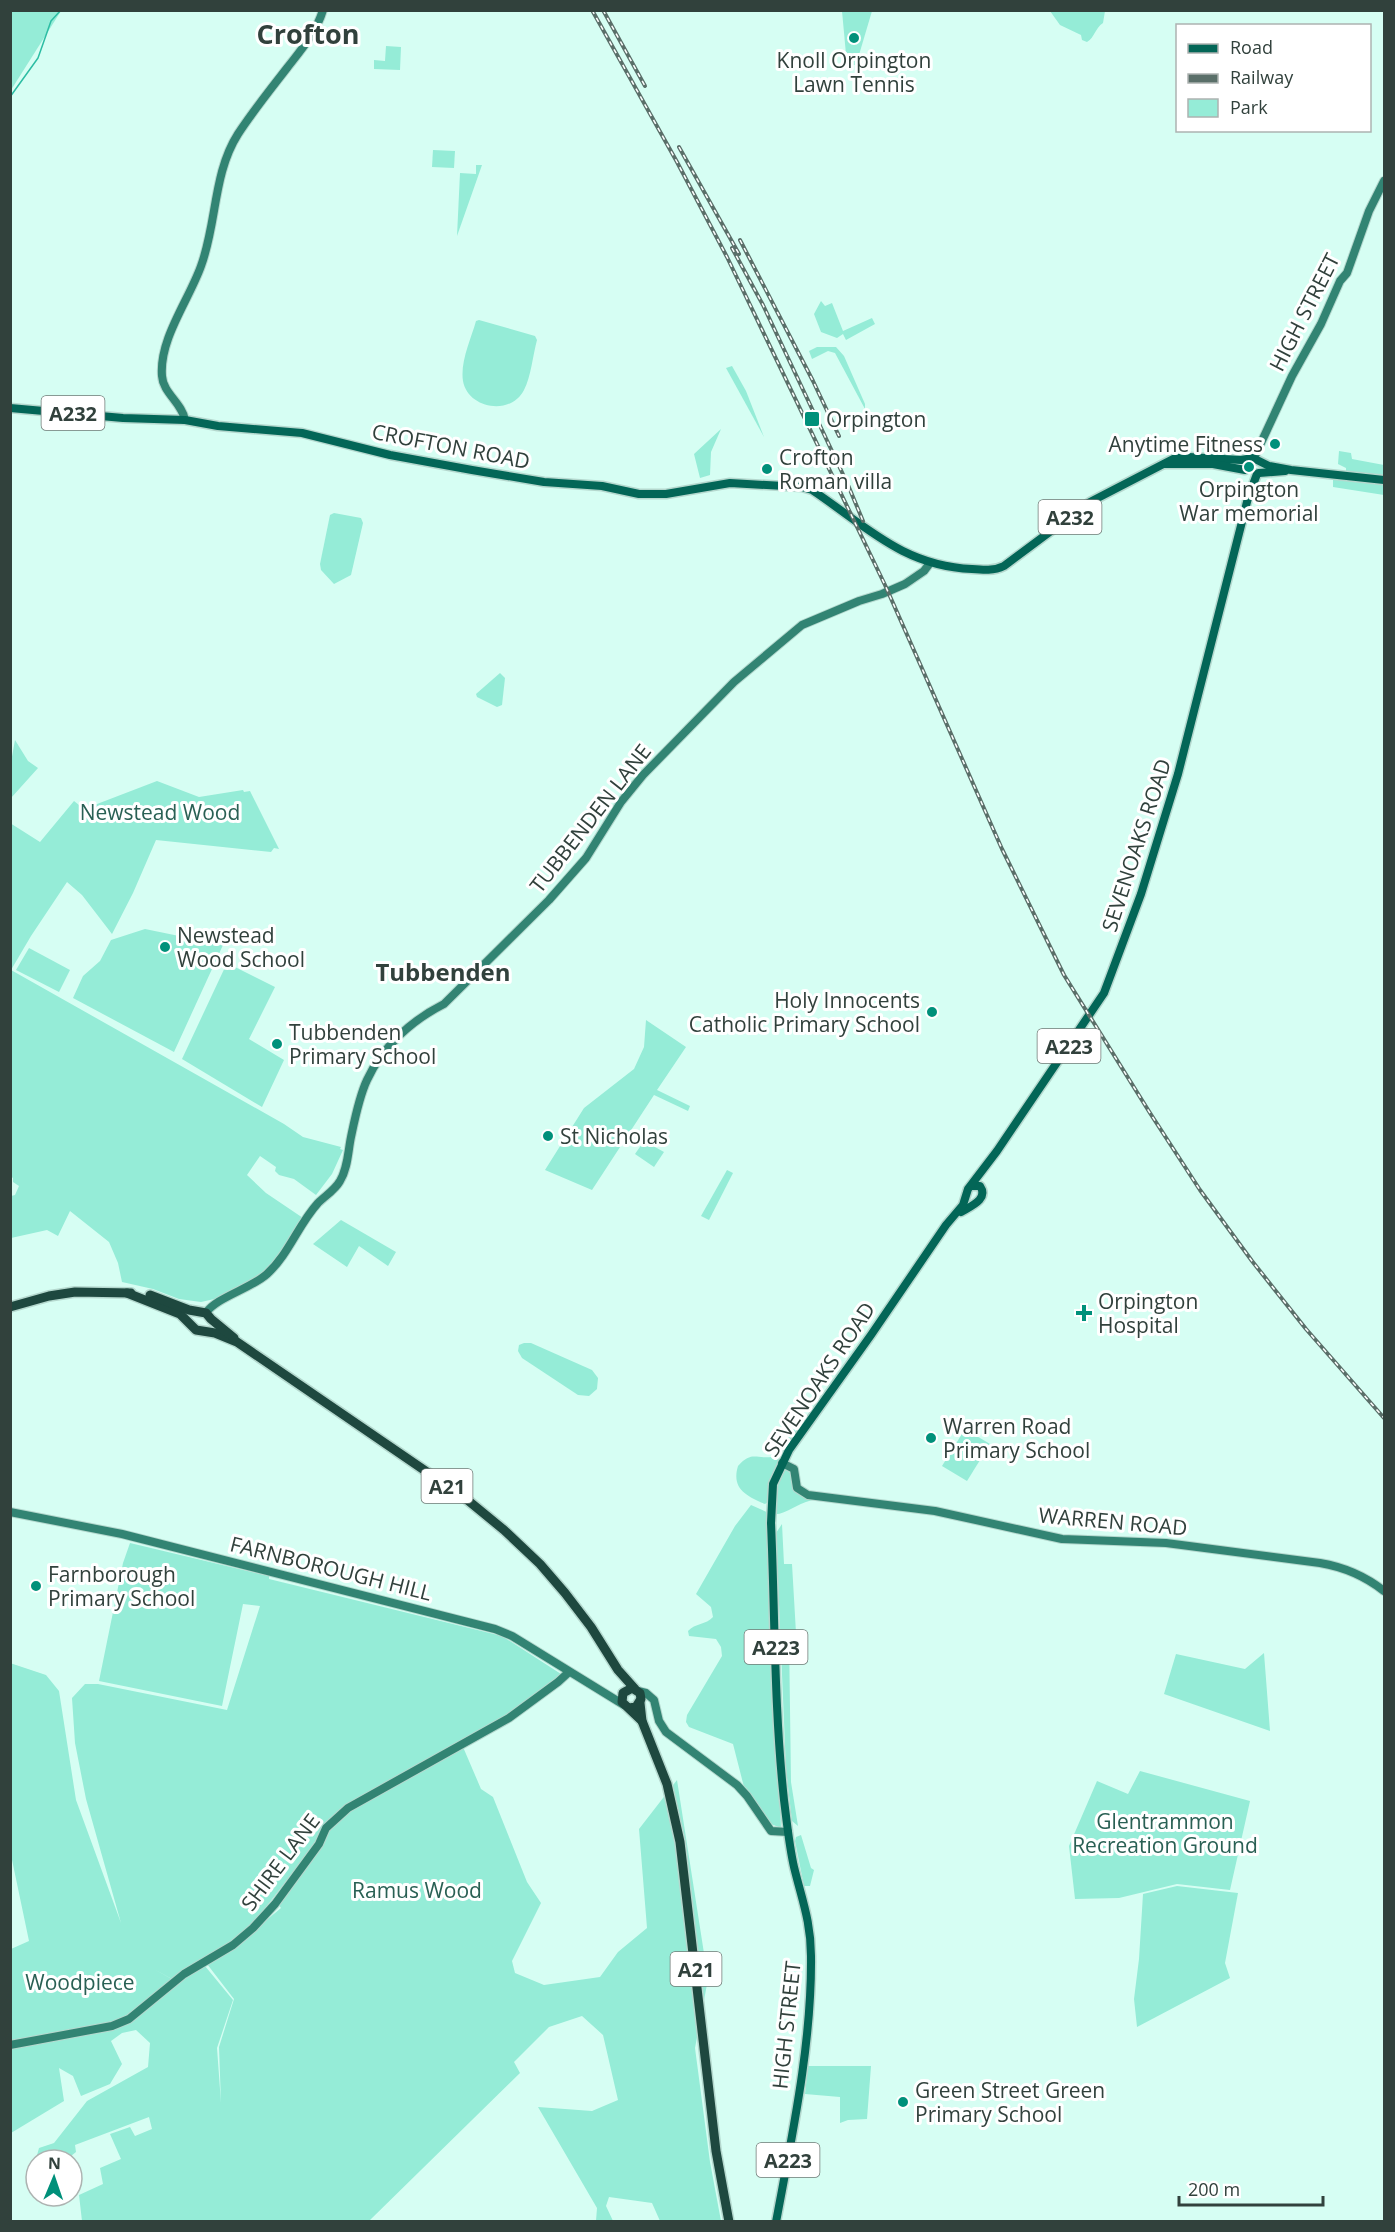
<svg xmlns="http://www.w3.org/2000/svg" width="1395" height="2232" viewBox="0 0 1395 2232" font-family="'Open Sans',sans-serif">
  <rect width="100%" height="100%" fill="#d6fef3"/>
  <g fill="#95ecd7">
    <polygon points="11,10 61,11 11,90 10,11"/>
    <polygon points="842,11 872,11 856,65 847,65"/>
    <path d="M1050,11l2,-1 53,1 -2,12c-8,5 -8,14 -16,19l-5,-2 -1,-5 -21,-10z"/>
    <polygon points="386,46 401,47 400,70 374,69 374,60 385,61"/>
    <polygon points="433,150 455,151 454,168 432,167"/>
    <polygon points="476,165 482,165 457,236 460,173 476,174"/>
    <polygon points="821,301 825,306 832,303 843,331 872,318 875,324 846,340 843,334 837,338 821,332 814,314"/>
    <path d="M479,320l56,16 2,4c-4,14 -6,37 -13,50 -13,26 -56,19 -61,-9 -3,-19 8,-42 13,-60z"/>
    <polygon points="817,347 836,347 844,356 865,404 865,409 835,353 828,351 812,359 809,351"/>
    <polygon points="732,366 746,391 764,437 726,368"/>
    <polygon points="721,429 711,452 710,475 700,478 694,454"/>
    <polygon points="1339,451 1351,453 1352,459 1384,465 1384,477 1346,471 1346,468 1338,464"/>
    <polygon points="1333,478 1384,483 1384,495 1333,487"/>
    <polygon points="334,513 361,518 363,523 351,575 334,584 321,570 320,564 330,515"/>
    <polygon points="500,673 505,678 502,705 497,707 477,697 476,694"/>
    <polygon points="15,740 28,761 38,768 11,798 11,762"/>
    <polygon points="157,781 199,797 243,790 244,792 250,791 279,849 274,848 271,852 156,840 133,893 112,934 82,895 67,882 31,936 11,970 284,1124 303,1137 341,1147 340,1149 343,1150 332,1174 316,1195 294,1179 279,1175 275,1171 276,1167 260,1156 247,1175 266,1193 303,1218 278,1260 260,1275 219,1298 201,1302 179,1299 153,1289 122,1282 118,1263 109,1242 70,1211 58,1236 47,1230 11,1238 11,1196 15,1195 19,1186 13,1182 13,1178 10,1176 10,823 40,842 74,801 84,809"/>
    <polygon points="145,929 223,945 174,1052 73,998 83,976 100,961 111,940"/>
    <polygon points="29,948 70,970 59,992 16,970"/>
    <polygon points="227,963 275,987 249,1039 284,1060 262,1107 182,1059"/>
    <polygon points="646,1020 686,1047 657,1090 690,1106 688,1111 654,1095 592,1190 545,1170 584,1108 634,1069 644,1047"/>
    <polygon points="644,1141 664,1152 654,1167 635,1154"/>
    <polygon points="727,1170 733,1173 709,1220 701,1216"/>
    <polygon points="341,1220 396,1252 388,1266 359,1246 347,1267 313,1244"/>
    <polygon points="524,1343 531,1343 592,1370 598,1378 597,1389 589,1396 578,1395 522,1358 518,1351 519,1345"/>
    <path d="M794,1429l2,3c-15,22 -26,43 -28,70l-3,2c-18,-8 -34,-15 -27,-38 14,-15 17,-7 34,-9z"/>
    <polygon points="965,1429 990,1444 967,1481 942,1466"/>
    <path d="M784,1468c15,6 0,24 29,32 -13,2 -30,16 -39,14l1,-28z"/>
    <path d="M751,1505l18,8 12,315 -10,-4 -27,-37 -11,-43 -44,-17 -3,-5 1,-7 35,-59 -1,-9 -5,-8 -27,-3 -1,-5c7,-8 18,-6 25,-14l-2,-10 -15,-13 39,-68z"/>
    <polygon points="782,1524 784,1564 792,1564 796,1633 789,1635 791,1782 798,1826 792,1821 786,1769 776,1533"/>
    <polygon points="130,1543 269,1576 269,1579 502,1636 561,1674 508,1715 362,1797 325,1827 317,1841 252,1925 237,1939 172,1979 152,1968 177,1982 205,1966 233,2000 217,2048 221,2103 219,2047 234,1999 207,1964 234,1947 281,1908 278,1904 321,1844 328,1829 349,1810 463,1747 481,1789 493,1797 527,1882 541,1903 512,1961 515,1973 544,1985 600,1977 618,1952 647,1928 639,1829 677,1780 708,1979 695,2048 710,2162 721,2221 660,2221 652,2203 609,2197 606,2206 613,2221 596,2221 597,2208 538,2107 592,2111 618,2100 603,2035 582,2016 549,2027 514,2062 520,2073 369,2221 82,2221 79,2195 103,2184 100,2168 121,2159 110,2134 130,2127 135,2136 152,2129 149,2117 75,2145 76,2152 66,2160 36,2159 39,2148 54,2143 87,2101 148,2067 150,2043 136,2030 122,2033 111,2041 122,2064 110,2084 81,2096 73,2076 59,2068 64,2101 11,2133 11,1949 29,1941 11,1855 10,1663 46,1675 59,1691 76,1800 121,1923 86,1799 75,1743 72,1698 85,1684 98,1684 227,1710 260,1606 243,1604 222,1706 99,1681 123,1563"/>
    <polygon points="1264,1653 1270,1731 1164,1694 1176,1654 1245,1669"/>
    <polygon points="1140,1771 1250,1801 1230,1890 1177,1884 1119,1898 1075,1899 1069,1846 1097,1781 1128,1794"/>
    <polygon points="801,1835 811,1868 814,1870 810,1886 804,1886 795,1841 796,1837"/>
    <polygon points="1177,1886 1238,1893 1225,1963 1230,1978 1137,2027 1134,1999 1139,1959 1143,1894"/>
    <polygon points="808,2066 871,2066 867,2119 848,2120 840,2123 840,2097 805,2094"/>
  </g>
  <g fill="none" stroke-linecap="round" stroke-linejoin="round">
    <polyline stroke="#2cbda3" stroke-width="1.5" points="10,97 38,58 51,21 61,10"/>
    <g stroke="#b5d8ce" stroke-width="10">
      <g id="secondary">
        <path d="M185,420c-3,-17 -22,-27 -23,-44 -3,-37 27,-76 39,-110 16,-43 12,-93 37,-132 15,-23 32,-44 49,-66 14,-18 29,-35 36,-58"/>
        <polyline points="1254,458 1292,376 1321,324 1340,281 1347,273 1369,211 1384,181"/>
        <path d="M206,1313c9,-15 46,-25 61,-39 22,-20 31,-49 51,-71 7,-7 17,-13 22,-22 8,-13 8,-30 11,-44 4,-19 8,-40 16,-57 15,-33 45,-60 77,-76l105,-104 37,-42 35,-56 22,-27 91,-93 68,-57 57,-24 23,-7 23,-10 19,-13 6,-8"/>
        <path d="M782,1463l12,6 3,19 11,7 127,16 127,28 104,4 154,20c24,4 45,13 64,28"/>
        <polyline points="10,1512 122,1534 495,1629 512,1636 624,1705"/>
        <polyline points="638,1691 646,1693 654,1700 659,1721 666,1732 737,1785 747,1796 771,1831 788,1832"/>
        <polyline points="10,2045 112,2026 129,2019 184,1974 233,1945 253,1928 275,1904 319,1844 326,1828 348,1808 509,1718 558,1682 569,1672"/>
      </g>
    </g>
    <g stroke="#b5d8ce" stroke-width="11">
      <g id="primary">
        <path d="M10,408l113,10 62,2 33,6 84,7 88,22 82,15 72,12 58,4 37,8h27l64,-11 72,4 10,3c54,36 91,76 160,79 11,1 22,2 32,-3l86,-64 85,-44 14,-1 52,3 12,-2 16,8 22,4 93,10"/>
        <polyline points="1165,464 1213,464 1245,470"/>
        <polyline points="1259,473 1285,471"/>
        <path d="M961,1212c10,-6 28,-13 19,-26h-8"/>
        <path d="M776,2222c16,-86 36,-179 35,-266 0,-34 -9,-56 -17,-89 -5,-22 -7,-44 -10,-67 -10,-92 -9,-185 -13,-277l2,-39 16,-34 82,-115 75,-110 17,-20 5,-16 29,-38 107,-158 37,-99 37,-120 70,-276 9,-24"/>
      </g>
    </g>
    <g stroke="#b5d8ce" stroke-width="12">
      <g id="highway">
        <polyline points="127,1293 180,1314 196,1330 215,1333 237,1342 465,1498 504,1530 540,1564 565,1593 591,1627 618,1670 635,1689"/>
        <polyline points="150,1295 189,1310 206,1313 211,1319 234,1338"/>
        <polyline points="10,1307 49,1296 75,1292 131,1293"/>
        <polyline points="640,1703 642,1721 667,1784 680,1842 716,2151 729,2222"/>
        <polyline points="629,1708 636,1707 641,1699 640,1693 632,1688 623,1693 622,1702 642,1721"/>
      </g>
    </g>
    <use href="#secondary" stroke="#328473" stroke-width="8"/>
    <use href="#primary" stroke="#036657" stroke-width="8"/>
    <use href="#highway" stroke="#1e483f" stroke-width="9"/>
    <g stroke="#5a6f69" stroke-width="4">
      <g id="rail">
        <polyline points="592,10 677,162 727,257 885,585 1002,849 1064,975 1150,1113 1200,1190 1252,1261 1306,1329 1384,1418"/>
        <polyline points="603,10 645,86"/>
        <polyline points="679,147 739,254"/>
        <polyline points="740,240 813,381 839,436"/>
        <polyline points="732,248 763,305 848,485 863,521"/>
      </g>
    </g>
    <use href="#rail" stroke="#fff" stroke-width="1.5" stroke-dasharray="4.5" stroke-linecap="butt"/>
  </g>
  <g fill="#00907a" stroke="#fff" stroke-width="2">
    <circle cx="854" cy="38" r="6"/>
    <rect x="804" y="411" width="16" height="16" rx="3"/>
    <circle cx="1275" cy="444" r="6"/>
    <circle cx="1249" cy="467" r="6"/>
    <circle cx="767" cy="469" r="6"/>
    <circle cx="165" cy="947" r="6"/>
    <circle cx="932" cy="1012" r="6"/>
    <circle cx="277" cy="1044" r="6"/>
    <circle cx="548" cy="1136" r="6"/>
    <path d="M1081 1304h6v6h6v6h-6v6h-6v-6h-6v-6h6z"/>
    <circle cx="931" cy="1438" r="6"/>
    <circle cx="36" cy="1586" r="6"/>
    <circle cx="903" cy="2102" r="6"/>
  </g>
  <g text-anchor="middle" dominant-baseline="central" stroke-width="6" stroke-linejoin="round" paint-order="stroke">
    <g fill="#fff" stroke="#6f7a76" stroke-width="1.5">
      <rect x="41.5" y="396" width="63" height="34" rx="4.5"/>
      <rect x="1038.5" y="500" width="63" height="34" rx="4.5"/>
      <rect x="1037.5" y="1029" width="63" height="34" rx="4.5"/>
      <rect x="421.5" y="1469" width="51" height="34" rx="4.5"/>
      <rect x="744.5" y="1630" width="63" height="34" rx="4.5"/>
      <rect x="670.5" y="1952" width="51" height="34" rx="4.5"/>
      <rect x="756.5" y="2143" width="63" height="34" rx="4.5"/>
    </g>
    <g font-size="20" font-weight="bold" fill="#31413c">
      <text x="73" y="413">A232</text>
      <text x="1070" y="517">A232</text>
      <text x="1069" y="1046">A223</text>
      <text x="447" y="1486">A21</text>
      <text x="776" y="1647">A223</text>
      <text x="696" y="1969">A21</text>
      <text x="788" y="2160">A223</text>
    </g>
    <g font-size="21" fill="#31413c" stroke="#fff" text-anchor="start">
      <text x="854" y="60" text-anchor="middle">Knoll Orpington<tspan x="854" dy="24">Lawn Tennis</tspan></text>
      <text x="826" y="419">Orpington</text>
      <text x="1263" y="444" text-anchor="end">Anytime Fitness</text>
      <text x="779" y="457">Crofton<tspan x="779" dy="24">Roman villa</tspan></text>
      <text x="1249" y="489" text-anchor="middle">Orpington<tspan x="1249" dy="24">War memorial</tspan></text>
      <text x="177" y="935">Newstead<tspan x="177" dy="24">Wood School</tspan></text>
      <text x="920" y="1000" text-anchor="end">Holy Innocents<tspan x="920" dy="24">Catholic Primary School</tspan></text>
      <text x="289" y="1032">Tubbenden<tspan x="289" dy="24">Primary School</tspan></text>
      <text x="560" y="1136">St Nicholas</text>
      <text x="1098" y="1301">Orpington<tspan x="1098" dy="24">Hospital</tspan></text>
      <text x="943" y="1426">Warren Road<tspan x="943" dy="24">Primary School</tspan></text>
      <text x="48" y="1574">Farnborough<tspan x="48" dy="24">Primary School</tspan></text>
      <text x="915" y="2090">Green Street Green<tspan x="915" dy="24">Primary School</tspan></text>
    </g>
    <g font-size="21" fill="#31413c" stroke="#fff">
      <text transform="translate(1304 312) rotate(-63)">HIGH STREET</text>
      <text transform="translate(451 446) rotate(11)">CROFTON ROAD</text>
      <text transform="translate(590 818) rotate(-52)">TUBBENDEN LANE</text>
      <text transform="translate(1136 845) rotate(-72)">SEVENOAKS ROAD</text>
      <text transform="translate(819 1379) rotate(-56)">SEVENOAKS ROAD</text>
      <text transform="translate(1113 1521) rotate(5)">WARREN ROAD</text>
      <text transform="translate(331 1568) rotate(14)">FARNBOROUGH HILL</text>
      <text transform="translate(280 1862) rotate(-53)">SHIRE LANE</text>
      <text transform="translate(786 2025) rotate(-84)">HIGH STREET</text>
    </g>
    <g font-size="21" fill="#296054" stroke="#fff">
      <text x="160" y="812">Newstead Wood</text>
      <text x="1165" y="1821">Glentrammon<tspan x="1165" dy="24">Recreation Ground</tspan></text>
      <text x="417" y="1890">Ramus Wood</text>
      <text x="80" y="1982">Woodpiece</text>
    </g>
    <g font-size="24" font-weight="bold" fill="#31413c" stroke="#fff">
      <text x="443" y="971">Tubbenden</text>
    </g>
    <g font-size="27" font-weight="bold" fill="#31413c" stroke="#fff">
      <text x="308" y="33">Crofton</text>
    </g>
  </g>
  <rect width="1395" height="2232" fill="none" stroke="#31413c" stroke-width="24"/>
  <rect x="1176" y="24" width="195" height="108" fill="#ffffff" stroke="#adb3b1" stroke-width="1.5"/>
  <rect x="1188" y="44" width="30" height="9" fill="#036657" stroke="#adb3b1" stroke-width="1.5"/>
  <text x="1230" y="54" font-size="18" fill="#31413c">Road</text>
  <rect x="1188" y="74" width="30" height="9" fill="#5a6f69" stroke="#adb3b1" stroke-width="1.5"/>
  <text x="1230" y="84" font-size="18" fill="#31413c">Railway</text>
  <rect x="1188" y="99" width="30" height="18" fill="#95ecd7" stroke="#adb3b1" stroke-width="1.5"/>
  <text x="1230" y="114" font-size="18" fill="#31413c">Park</text>
  <g transform="translate(54 2178) rotate(2)"><circle r="28" fill="#ffffff" stroke="#adb3b1" stroke-width="1.5"/>
  <path d="M0-4.5L10 22L0 15L-10 22Z" fill="#00907a"/>
  <text y="-9" font-size="16" font-weight="bold" text-anchor="middle" fill="#31413c">N</text>
  </g>
  <path d="M1179 2196v9h144v-9" fill="none" stroke="#31413c" stroke-width="3"/>
  <text x="1188" y="2196" font-size="18" fill="#31413c" stroke="#ffffff" stroke-width="4.5" paint-order="stroke">200 m</text>
</svg>
